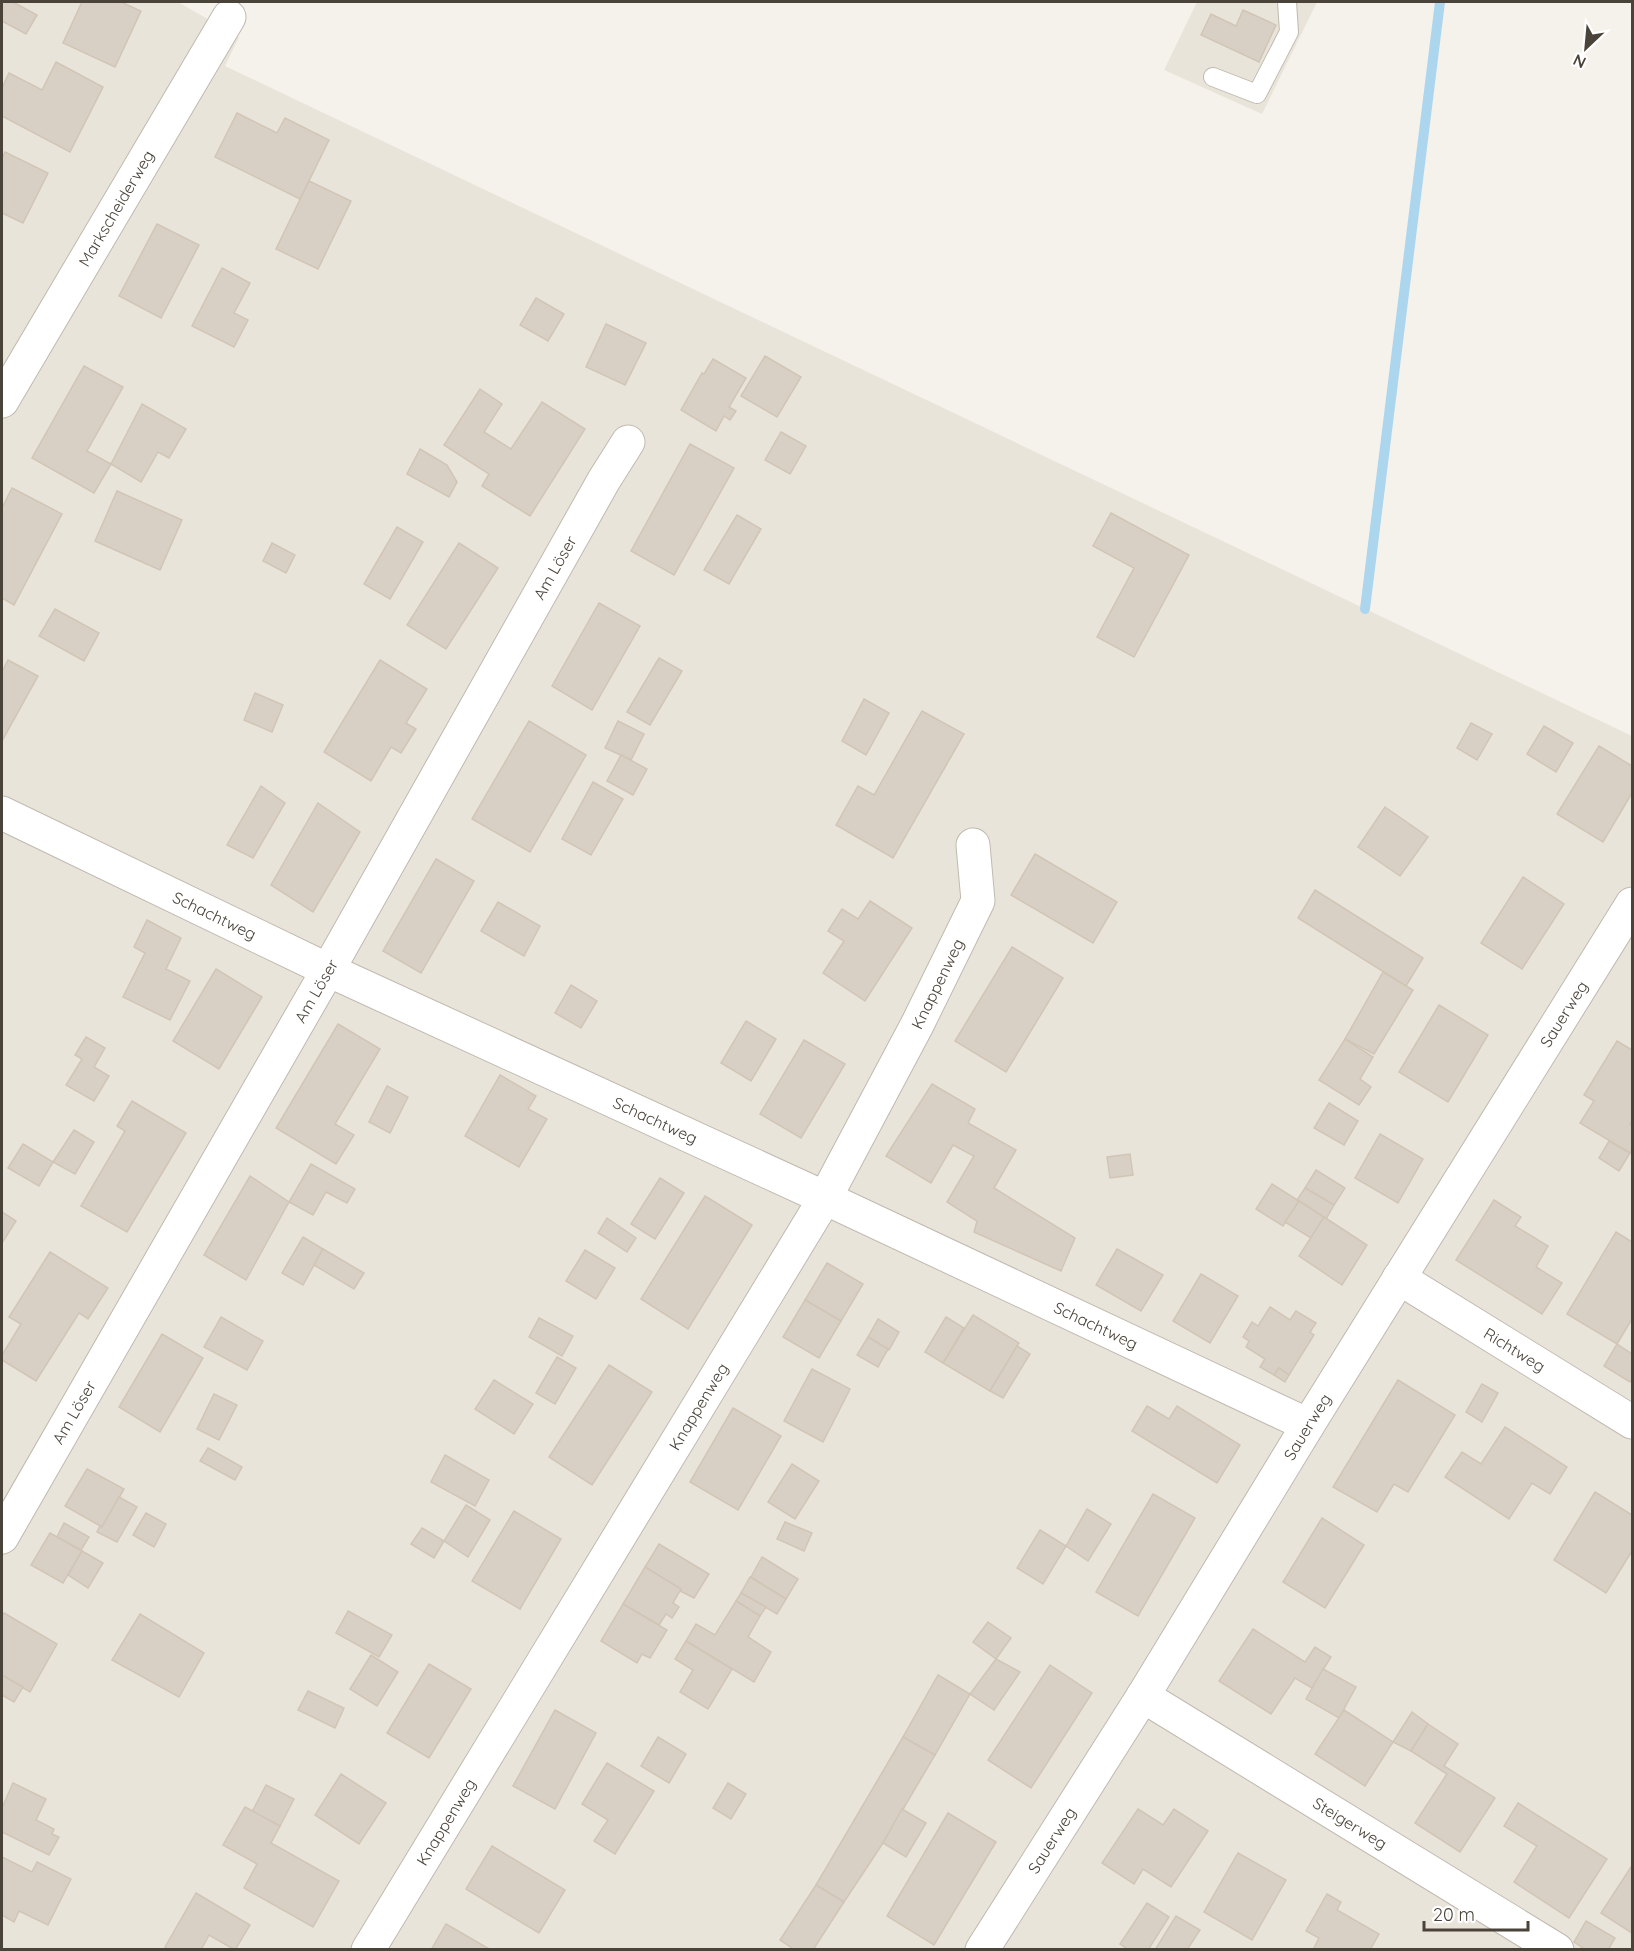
<svg xmlns="http://www.w3.org/2000/svg" width="1634" height="1951" viewBox="0 0 1634 1951" font-family="Quicksand,sans-serif">
  <rect width="100%" height="100%" fill="#f5f2ec"/>
  <g fill="#e9e4da">
    <polygon points="2,2 178,2 239,37 225,66 1632,736 1632,1949 2,1950"/>
    <polygon points="1197,2 1317,2 1262,114 1164,70"/>
  </g>
  <g fill="none" stroke-linecap="round" stroke-linejoin="round">
    <polyline stroke="#acd6ee" stroke-width="10" points="1365,609 1440,2"/>
  </g>
  <g fill="#d9d0c5" stroke="#d1c5b5" stroke-width="1.5">
    <polygon points="2,2 13,2 37,15 26,34 2,21"/>
    <polygon points="82,2 121,2 141,11 115,67 63,43"/>
    <polygon points="1243,10 1276,25 1259,62 1201,35 1211,14 1236,26"/>
    <polygon points="56,62 103,87 70,152 2,116 2,88 9,73 42,90"/>
    <polygon points="237,113 277,133 285,118 329,140 300,199 215,157"/>
    <polygon points="5,152 48,173 23,223 2,213 2,159"/>
    <polygon points="309,181 351,201 318,269 276,249"/>
    <polygon points="157,224 199,245 161,318 119,296"/>
    <polygon points="222,268 250,283 234,313 248,320 234,347 192,326"/>
    <polygon points="536,298 564,314 548,341 520,325"/>
    <polygon points="606,324 646,343 625,385 586,367"/>
    <polygon points="765,356 801,377 777,417 741,396"/>
    <polygon points="713,359 746,378 729,407 736,411 730,420 724,416 716,431 681,410 702,373 704,374"/>
    <polygon points="84,366 123,387 87,451 111,464 94,493 32,458"/>
    <polygon points="480,389 502,404 484,432 511,449 542,402 585,429 530,516 482,486 489,474 444,445"/>
    <polygon points="142,404 186,429 169,458 158,452 141,482 111,464"/>
    <polygon points="781,432 806,446 790,474 765,460"/>
    <polygon points="690,444 734,468 674,575 631,551"/>
    <polygon points="420,449 447,465 457,482 449,497 407,474"/>
    <polygon points="12,488 62,514 14,605 2,598 2,508"/>
    <polygon points="117,491 182,520 160,570 95,541"/>
    <polygon points="1111,513 1189,555 1134,657 1097,637 1134,568 1093,546"/>
    <polygon points="737,515 761,529 729,584 704,570"/>
    <polygon points="397,527 423,542 390,599 364,584"/>
    <polygon points="272,543 295,555 286,573 263,561"/>
    <polygon points="459,543 498,568 446,649 407,625"/>
    <polygon points="599,603 640,626 592,710 552,686"/>
    <polygon points="55,609 99,633 84,661 39,636"/>
    <polygon points="659,658 682,671 650,725 627,712"/>
    <polygon points="8,660 38,676 2,741 2,672"/>
    <polygon points="380,660 427,689 406,723 416,729 401,753 391,747 371,781 324,752"/>
    <polygon points="255,693 283,705 272,732 244,720"/>
    <polygon points="864,699 889,713 866,755 842,741"/>
    <polygon points="922,711 964,734 893,858 836,825 858,786 874,795"/>
    <polygon points="529,721 586,755 530,852 472,819"/>
    <polygon points="618,721 644,734 631,760 605,748"/>
    <polygon points="1471,723 1492,734 1477,760 1457,748"/>
    <polygon points="1544,726 1573,743 1556,772 1527,754"/>
    <polygon points="1599,746 1632,766 1632,793 1603,842 1557,814"/>
    <polygon points="621,755 647,769 633,795 607,781"/>
    <polygon points="593,782 623,799 591,855 562,839"/>
    <polygon points="261,786 285,803 253,858 227,845"/>
    <polygon points="318,803 360,832 313,912 271,885"/>
    <polygon points="1385,807 1428,837 1400,876 1358,847"/>
    <polygon points="1035,854 1117,902 1093,943 1011,895"/>
    <polygon points="436,859 474,881 421,973 383,951"/>
    <polygon points="1523,877 1564,904 1522,969 1481,943"/>
    <polygon points="1315,890 1423,958 1406,986 1298,918"/>
    <polygon points="870,901 912,928 865,1001 823,973 844,941 828,931 842,909 858,919"/>
    <polygon points="498,902 540,926 524,956 481,931"/>
    <polygon points="147,920 181,938 166,969 190,981 170,1020 123,997 145,953 134,947"/>
    <polygon points="1012,947 1063,978 1006,1072 955,1041"/>
    <polygon points="216,969 262,997 219,1069 173,1041"/>
    <polygon points="1383,972 1413,990 1374,1054 1345,1039"/>
    <polygon points="571,985 597,1001 581,1028 555,1013"/>
    <polygon points="1439,1005 1488,1035 1448,1102 1399,1072"/>
    <polygon points="746,1021 776,1039 751,1081 721,1063"/>
    <polygon points="338,1024 380,1049 335,1124 354,1135 336,1164 276,1128"/>
    <polygon points="86,1037 105,1048 94,1067 109,1076 94,1101 66,1085 82,1059 75,1055"/>
    <polygon points="1345,1039 1373,1057 1360,1079 1371,1087 1359,1105 1319,1080"/>
    <polygon points="804,1040 845,1064 801,1138 760,1114"/>
    <polygon points="1617,1041 1632,1050 1632,1120 1630,1124 1632,1126 1632,1149 1630,1153 1580,1123 1594,1101 1584,1095"/>
    <polygon points="500,1075 536,1096 528,1109 547,1119 519,1167 465,1136"/>
    <polygon points="932,1084 975,1109 968,1123 1016,1150 994,1188 1075,1238 1061,1271 974,1232 977,1221 947,1202 974,1156 953,1145 931,1183 886,1156"/>
    <polygon points="387,1086 408,1097 390,1133 369,1122"/>
    <polygon points="132,1101 186,1133 127,1232 81,1206 125,1131 117,1126"/>
    <polygon points="1329,1103 1358,1121 1344,1145 1314,1128"/>
    <polygon points="74,1130 94,1142 75,1174 53,1162"/>
    <polygon points="1380,1134 1423,1159 1398,1203 1355,1178"/>
    <polygon points="1609,1141 1630,1153 1619,1171 1599,1158"/>
    <polygon points="23,1144 53,1162 39,1186 8,1168"/>
    <polygon points="1130,1154 1133,1175 1110,1178 1107,1157"/>
    <polygon points="311,1164 355,1189 347,1203 326,1192 313,1215 289,1202"/>
    <polygon points="1316,1170 1345,1188 1334,1205 1305,1188"/>
    <polygon points="250,1176 289,1202 246,1280 204,1255"/>
    <polygon points="660,1178 684,1193 655,1239 631,1224"/>
    <polygon points="1272,1184 1299,1201 1283,1226 1256,1209"/>
    <polygon points="1305,1188 1334,1205 1326,1219 1297,1200"/>
    <polygon points="705,1196 752,1225 688,1329 641,1299"/>
    <polygon points="1494,1200 1521,1217 1515,1226 1548,1246 1536,1267 1562,1283 1542,1314 1456,1260"/>
    <polygon points="1299,1201 1324,1217 1311,1238 1285,1222"/>
    <polygon points="2,1212 16,1221 2,1243"/>
    <polygon points="1324,1217 1367,1245 1342,1285 1299,1256"/>
    <polygon points="607,1218 636,1238 627,1252 598,1233"/>
    <polygon points="1616,1232 1632,1242 1632,1319 1617,1344 1567,1314"/>
    <polygon points="303,1237 323,1249 303,1285 282,1273"/>
    <polygon points="323,1249 364,1273 354,1289 314,1265"/>
    <polygon points="1117,1249 1163,1275 1141,1311 1096,1285"/>
    <polygon points="585,1250 615,1268 596,1299 566,1281"/>
    <polygon points="50,1252 108,1288 88,1319 79,1313 36,1381 2,1360 2,1355 21,1324 9,1317"/>
    <polygon points="827,1263 863,1284 841,1321 805,1300"/>
    <polygon points="1201,1274 1238,1296 1210,1343 1173,1321"/>
    <polygon points="805,1300 841,1321 819,1358 783,1337"/>
    <polygon points="1270,1307 1290,1320 1296,1311 1316,1323 1310,1332 1314,1335 1289,1375 1279,1368 1274,1375 1260,1367 1265,1359 1246,1347 1249,1341 1243,1337 1252,1322 1258,1326"/>
    <polygon points="973,1315 1019,1343 990,1391 943,1363"/>
    <polygon points="221,1317 263,1341 247,1370 204,1347"/>
    <polygon points="946,1317 964,1328 943,1363 925,1352"/>
    <polygon points="539,1318 573,1336 562,1356 529,1337"/>
    <polygon points="878,1319 899,1332 889,1350 868,1337"/>
    <polygon points="162,1334 203,1358 160,1432 119,1407"/>
    <polygon points="868,1337 888,1349 878,1367 857,1355"/>
    <polygon points="1617,1344 1632,1354 1632,1379 1630,1382 1604,1366"/>
    <polygon points="1017,1346 1030,1354 1003,1398 990,1391"/>
    <polygon points="557,1357 576,1368 555,1404 536,1393"/>
    <polygon points="609,1365 652,1392 592,1485 549,1457"/>
    <polygon points="1279,1368 1289,1375 1285,1382 1274,1375"/>
    <polygon points="812,1369 850,1389 823,1442 784,1421"/>
    <polygon points="494,1380 533,1404 514,1434 475,1409"/>
    <polygon points="1398,1380 1455,1415 1408,1492 1394,1484 1377,1512 1333,1487"/>
    <polygon points="1482,1384 1498,1393 1482,1422 1466,1412"/>
    <polygon points="214,1394 237,1405 219,1440 197,1429"/>
    <polygon points="1147,1406 1169,1419 1177,1406 1240,1445 1217,1483 1132,1431"/>
    <polygon points="733,1408 781,1436 738,1510 690,1482"/>
    <polygon points="1505,1427 1567,1467 1550,1494 1532,1483 1509,1519 1445,1477 1462,1452 1481,1464"/>
    <polygon points="208,1448 242,1467 235,1480 200,1461"/>
    <polygon points="445,1455 489,1480 475,1506 431,1482"/>
    <polygon points="792,1464 819,1481 795,1519 768,1502"/>
    <polygon points="87,1469 124,1489 102,1527 65,1506"/>
    <polygon points="1595,1492 1632,1515 1632,1551 1606,1593 1554,1560"/>
    <polygon points="1153,1494 1195,1518 1138,1616 1096,1592"/>
    <polygon points="119,1497 137,1507 117,1542 97,1532 100,1526 102,1527"/>
    <polygon points="466,1505 490,1520 468,1557 444,1541"/>
    <polygon points="1087,1509 1111,1524 1088,1561 1066,1546"/>
    <polygon points="514,1511 561,1539 520,1609 472,1581"/>
    <polygon points="146,1513 166,1524 154,1547 133,1535"/>
    <polygon points="1322,1518 1364,1545 1325,1608 1283,1582"/>
    <polygon points="785,1522 812,1533 804,1551 777,1539"/>
    <polygon points="64,1523 89,1537 81,1550 57,1537"/>
    <polygon points="422,1528 444,1541 434,1558 411,1544"/>
    <polygon points="1040,1530 1066,1546 1043,1584 1017,1568"/>
    <polygon points="50,1533 82,1551 63,1583 31,1565"/>
    <polygon points="659,1544 709,1574 694,1598 680,1591 681,1589 645,1567"/>
    <polygon points="82,1551 103,1563 88,1588 68,1575"/>
    <polygon points="762,1557 798,1579 786,1599 751,1577"/>
    <polygon points="645,1567 681,1589 673,1603 679,1607 672,1618 666,1614 659,1625 623,1604"/>
    <polygon points="750,1577 786,1599 777,1614 741,1593"/>
    <polygon points="741,1593 766,1607 760,1616 736,1601"/>
    <polygon points="736,1601 760,1616 748,1637 771,1652 754,1682 686,1641 696,1624 715,1635"/>
    <polygon points="623,1604 667,1630 650,1658 642,1654 637,1663 601,1641"/>
    <polygon points="348,1611 392,1635 379,1657 336,1633"/>
    <polygon points="4,1613 57,1644 30,1692 2,1675 2,1616"/>
    <polygon points="140,1614 204,1653 179,1697 112,1660"/>
    <polygon points="988,1622 1011,1638 996,1659 973,1642"/>
    <polygon points="1253,1629 1305,1662 1315,1647 1331,1657 1312,1688 1295,1678 1271,1714 1219,1681"/>
    <polygon points="686,1641 732,1669 708,1709 680,1692 693,1670 675,1659"/>
    <polygon points="371,1655 398,1672 377,1706 350,1689"/>
    <polygon points="996,1659 1020,1672 994,1710 970,1694"/>
    <polygon points="429,1664 471,1689 429,1758 387,1733"/>
    <polygon points="1050,1665 1092,1693 1031,1788 988,1760"/>
    <polygon points="1323,1669 1356,1687 1339,1718 1306,1699"/>
    <polygon points="2,1675 23,1687 14,1702 2,1695"/>
    <polygon points="938,1675 970,1694 935,1755 903,1737"/>
    <polygon points="308,1691 344,1708 335,1728 298,1710"/>
    <polygon points="555,1710 596,1733 555,1809 513,1786"/>
    <polygon points="1344,1710 1393,1742 1365,1786 1315,1754"/>
    <polygon points="1412,1712 1428,1724 1411,1751 1393,1742"/>
    <polygon points="1428,1724 1458,1744 1444,1766 1495,1798 1460,1852 1415,1823 1447,1774 1411,1751"/>
    <polygon points="658,1737 686,1754 669,1783 641,1766"/>
    <polygon points="903,1737 935,1755 883,1843 844,1902 816,1885"/>
    <polygon points="607,1763 654,1791 615,1854 594,1841 608,1820 582,1804"/>
    <polygon points="341,1774 386,1803 359,1844 315,1815"/>
    <polygon points="13,1783 46,1799 36,1820 54,1829 52,1834 59,1837 49,1855 2,1832 2,1808"/>
    <polygon points="728,1783 746,1794 731,1819 713,1808"/>
    <polygon points="266,1785 294,1799 280,1826 252,1812"/>
    <polygon points="1518,1803 1607,1859 1569,1918 1514,1882 1537,1846 1504,1826"/>
    <polygon points="245,1807 280,1826 271,1843 339,1881 313,1927 244,1888 257,1864 223,1845"/>
    <polygon points="902,1809 926,1823 906,1857 883,1843"/>
    <polygon points="1138,1809 1163,1825 1174,1809 1208,1831 1171,1887 1143,1869 1134,1884 1102,1863"/>
    <polygon points="948,1813 996,1842 934,1945 887,1916"/>
    <polygon points="492,1846 565,1890 539,1933 466,1889"/>
    <polygon points="1238,1853 1286,1880 1252,1940 1204,1912"/>
    <polygon points="2,1857 32,1872 37,1862 71,1879 48,1925 19,1911 14,1922 2,1915"/>
    <polygon points="1631,1867 1632,1868 1632,1933 1601,1913"/>
    <polygon points="816,1885 844,1902 813,1950 791,1950 792,1948 780,1940"/>
    <polygon points="196,1893 250,1925 235,1950 209,1935 201,1950 169,1950 165,1947"/>
    <polygon points="1327,1894 1341,1902 1337,1910 1379,1934 1370,1950 1313,1950 1319,1938 1306,1931"/>
    <polygon points="1147,1903 1169,1917 1148,1950 1129,1950 1120,1944"/>
    <polygon points="1176,1916 1200,1930 1187,1950 1155,1950"/>
    <polygon points="1586,1921 1615,1938 1608,1950 1586,1950 1574,1942"/>
    <polygon points="446,1924 491,1950 431,1950"/>
  </g>
  <g fill="none" stroke-linecap="round" stroke-linejoin="round">
    <g stroke="#c0b9af" stroke-width="20">
      <polyline id="service" points="1213,77 1257,94 1289,32 1287,2"/>
    </g>
    <g stroke="#c0b9af" stroke-width="35">
      <g id="minor">
        <path id="s1" d="M2,401l227,-384"/>
        <path id="s2" d="M2,813l326,157 497,228 483,227"/>
        <path id="s3" d="M1399,1278l233,144"/>
        <path id="s4" d="M2,1537l326,-567 276,-490 24,-38"/>
        <path id="s5" d="M1143,1696l414,254"/>
        <path id="s6" d="M368,1950l457,-752 92,-173 61,-124 -5,-56"/>
        <path id="s7" d="M982,1950l161,-254 165,-271 324,-521"/>
      </g>
    </g>
    <use href="#service" stroke="#fff" stroke-width="18"/>
    <use href="#minor" stroke="#fff" stroke-width="33"/>
  </g>
  <g text-anchor="middle" dominant-baseline="central" stroke-width="5" stroke-linejoin="round" paint-order="stroke">
    <g font-size="16" fill="#4a433a" stroke="#fff">
      <text stroke="none"><textPath href="#s1" startOffset="224">Markscheiderweg</textPath></text>
      <text stroke="none"><textPath href="#s4" startOffset="1116">Am Löser</textPath></text>
      <text stroke="none"><textPath href="#s2" startOffset="236">Schachtweg</textPath></text>
      <text stroke="none"><textPath href="#s6" startOffset="1122">Knappenweg</textPath></text>
      <text stroke="none"><textPath href="#s4" startOffset="630">Am Löser</textPath></text>
      <text stroke="none"><textPath href="#s7" startOffset="1102">Sauerweg</textPath></text>
      <text stroke="none"><textPath href="#s2" startOffset="722">Schachtweg</textPath></text>
      <text stroke="none"><textPath href="#s2" startOffset="1208">Schachtweg</textPath></text>
      <text stroke="none"><textPath href="#s3" startOffset="136">Richtweg</textPath></text>
      <text stroke="none"><textPath href="#s6" startOffset="636">Knappenweg</textPath></text>
      <text stroke="none"><textPath href="#s4" startOffset="144">Am Löser</textPath></text>
      <text stroke="none"><textPath href="#s7" startOffset="616">Sauerweg</textPath></text>
      <text stroke="none"><textPath href="#s6" startOffset="150">Knappenweg</textPath></text>
      <text stroke="none"><textPath href="#s5" startOffset="243">Steigerweg</textPath></text>
      <text stroke="none"><textPath href="#s7" startOffset="130">Sauerweg</textPath></text>
    </g>
  </g>
  <rect width="1634" height="1951" fill="none" stroke="#4a433a" stroke-width="6"/>
  <g transform="translate(1586 48) rotate(206)" stroke="#ffffff" stroke-width="4.5" paint-order="stroke">
  <path d="M0-4.5L10 22L0 15L-10 22Z" fill="#4a433a"/>
  <text y="-9" font-size="16" font-weight="bold" text-anchor="middle" fill="#4a433a">N</text>
  </g>
  <path d="M1424 1921v9h104v-9" fill="none" stroke="#4a433a" stroke-width="3"/>
  <text x="1433" y="1921" font-size="18" fill="#4a433a" stroke="#ffffff" stroke-width="4.5" paint-order="stroke">20 m</text>
</svg>
